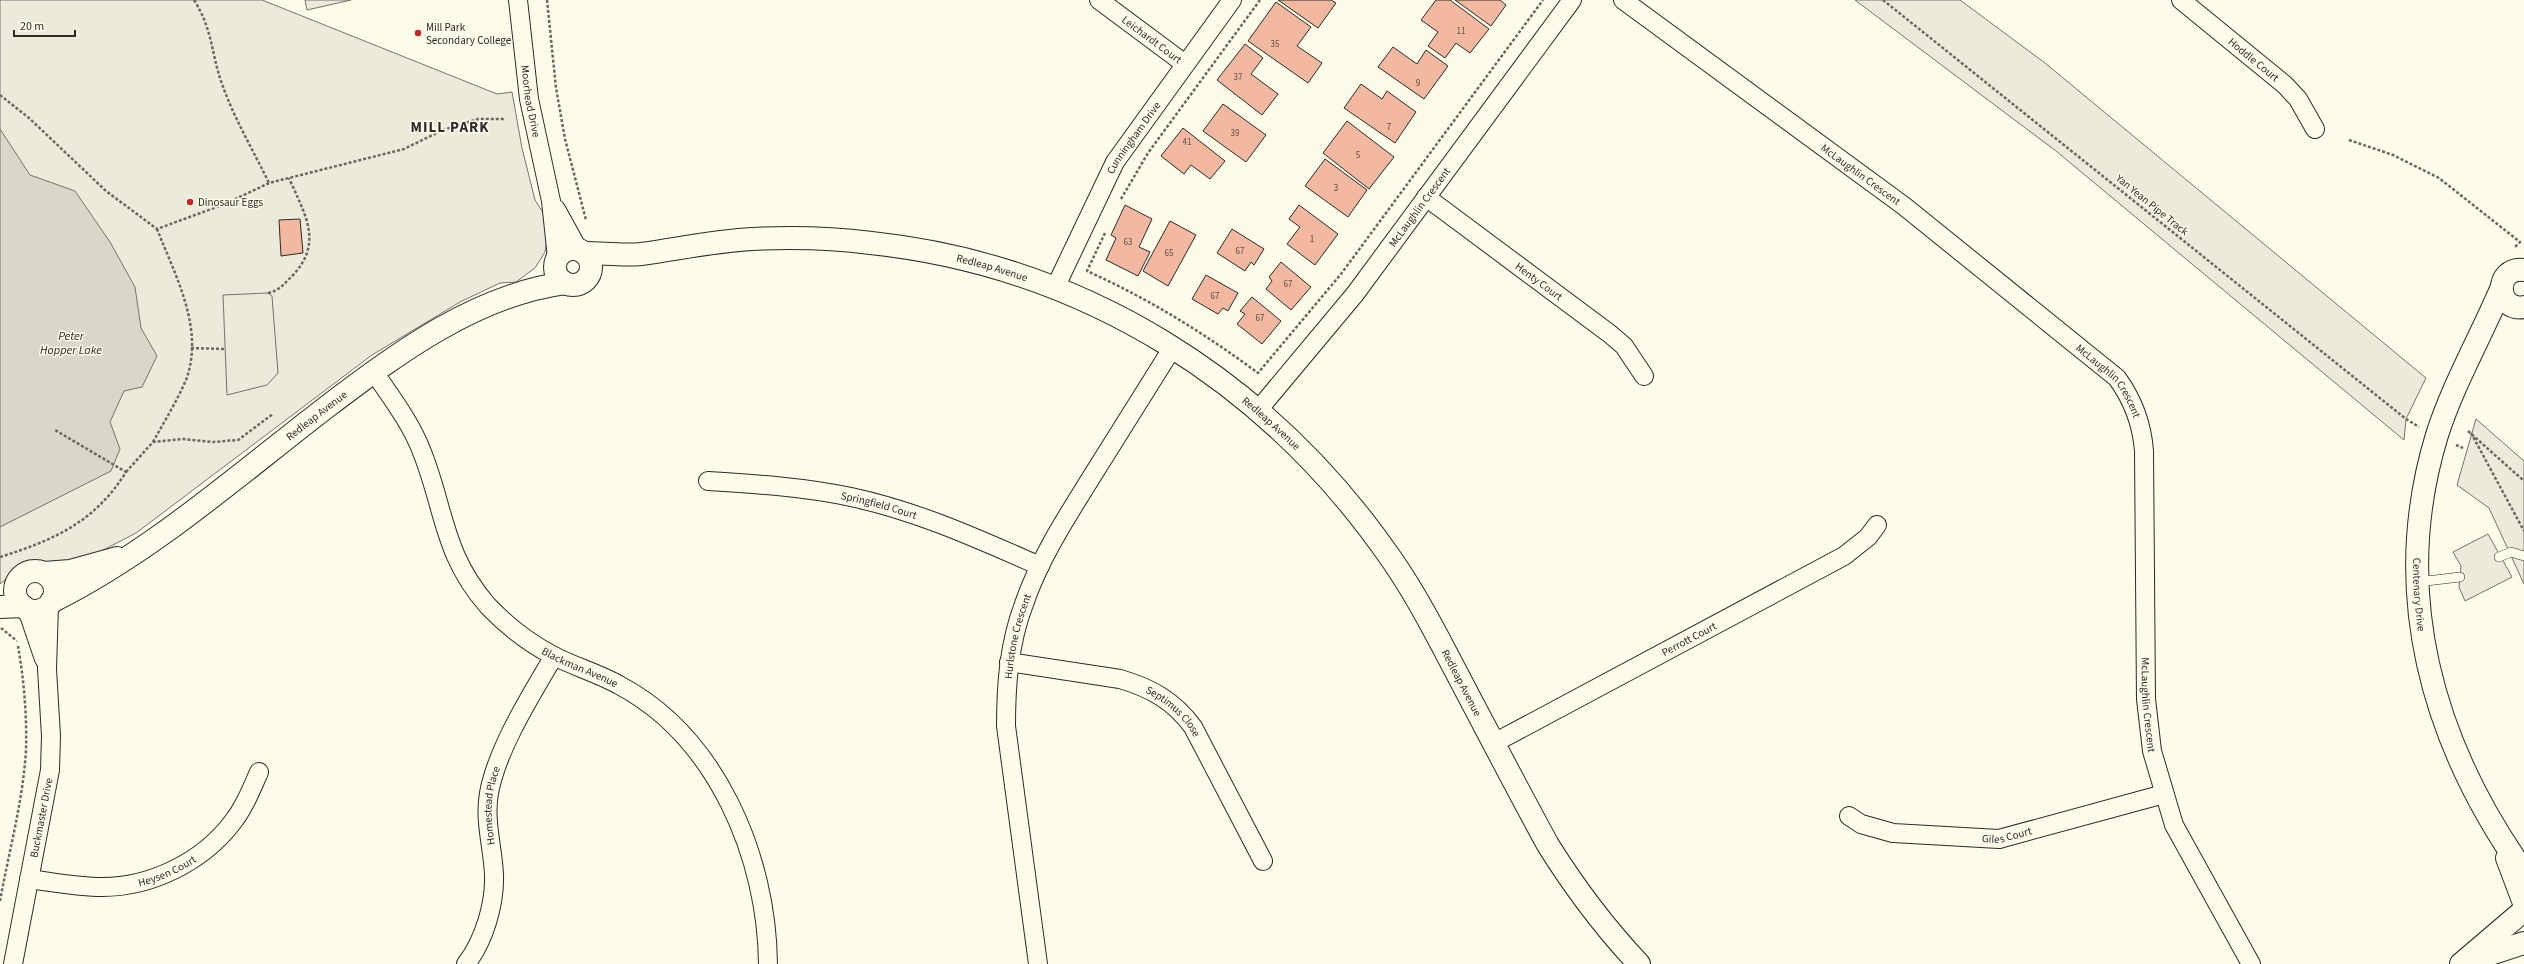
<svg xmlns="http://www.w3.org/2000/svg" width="2524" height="964" viewBox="0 0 2524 964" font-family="'Source Sans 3',sans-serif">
  <rect width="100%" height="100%" fill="#fdfbea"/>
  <g fill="#ecebdb" stroke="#74746e">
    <polygon points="0,0 262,0 497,94 512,92 522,148 535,200 544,214 547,239 545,252 535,268 516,282 500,283 460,302 372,355 136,533 86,559 25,565 0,584"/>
    <polygon points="1855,0 1960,0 2045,63 2426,378 2406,419 2404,440 2056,151"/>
    <polygon points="2476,419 2524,461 2524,584 2489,508 2457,485"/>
  </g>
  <g fill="#eceadb" stroke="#74746e">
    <polygon points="305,0 351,0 307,10"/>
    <polygon points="268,293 272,296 278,373 267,385 227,395 223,295"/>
    <polygon points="2488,534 2512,577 2465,601 2459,587 2461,566 2453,552"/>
  </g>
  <polygon fill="#d8d7c9" stroke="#74746e" points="0,129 30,175 75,191 110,242 135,287 141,328 157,356 142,387 124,391 110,422 120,449 111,471 0,527"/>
  <g fill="#f2b8a0" stroke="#2b2b2b">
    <polygon points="1278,0 1331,0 1336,3 1318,28"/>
    <polygon points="1436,0 1450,0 1489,29 1470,53 1456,43 1445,58 1428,46 1438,32 1421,20"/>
    <polygon points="1455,0 1500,0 1506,5 1491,26"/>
    <polygon points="1276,2 1311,27 1297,46 1322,63 1308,83 1248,41"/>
    <polygon points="1245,44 1263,58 1251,74 1278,94 1262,115 1217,80"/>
    <polygon points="1393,47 1417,64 1426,50 1448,66 1424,99 1378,67"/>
    <polygon points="1361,84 1382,99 1387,91 1416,112 1395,143 1344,108"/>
    <polygon points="1223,104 1266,135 1246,162 1203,131"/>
    <polygon points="1347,121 1394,157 1369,189 1323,153"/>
    <polygon points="1183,128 1225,161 1210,179 1191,165 1184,174 1161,156"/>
    <polygon points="1325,159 1367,190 1348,217 1305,186"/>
    <polygon points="1125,205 1152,219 1139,247 1150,252 1138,276 1106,260 1116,238 1111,235"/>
    <polygon points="1299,205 1338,234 1315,265 1287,244 1300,227 1289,219"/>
    <polygon points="300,219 303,253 281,256 279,220"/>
    <polygon points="1170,221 1196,235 1168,286 1143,271"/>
    <polygon points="1232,229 1264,249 1254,265 1251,262 1245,271 1217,253"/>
    <polygon points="1281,262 1311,287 1291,310 1266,289 1272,281 1269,277"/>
    <polygon points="1206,275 1238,293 1228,311 1223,308 1218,314 1192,299"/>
    <polygon points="1252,297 1281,321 1262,344 1237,324 1245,314 1240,311"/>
  </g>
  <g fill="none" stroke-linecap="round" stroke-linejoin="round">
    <g stroke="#2b2b2b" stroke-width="10">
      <g id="lane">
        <polyline points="2499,557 2511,552 2524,556"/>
        <polyline points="2418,582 2460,577"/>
      </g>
    </g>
    <g stroke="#2b2b2b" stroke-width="20">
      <g id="street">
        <path id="s1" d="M518,0l11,99 22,102 6,57"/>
        <path id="s2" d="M1099,0l86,64"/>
        <path id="s3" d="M1623,0l281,206 213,172c16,22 25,46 27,73l2,248 6,52 22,74 77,139"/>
        <path id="s4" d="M2181,0l104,85 13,14 17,30"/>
        <path id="s5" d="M1426,197l184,137 14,12 20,30"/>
        <polyline points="556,209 578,249"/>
        <path id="s6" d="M1055,288l60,-126 117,-162"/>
        <path id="s7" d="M374,372c17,25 37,51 48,80 23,58 21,103 66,154 19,20 41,37 66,50 21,11 44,17 65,29 98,52 148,172 149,279"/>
        <path id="s8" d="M1259,409l96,-115 217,-294"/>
        <path id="s9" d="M708,481c48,3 96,6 143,16 66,14 127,42 189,69"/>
        <polyline points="27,609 44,659"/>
        <path id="s10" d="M1009,662l111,17c31,9 54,22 73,48l70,134"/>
        <path id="s11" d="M1494,743l350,-187 24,-19 9,-12"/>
        <path id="s12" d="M1849,816l12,8 32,9 106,6 165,-45"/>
        <path id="s13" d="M29,879c24,3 48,8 73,8 49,0 100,-25 130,-64 12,-15 19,-33 27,-51"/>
        <path id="s14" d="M13,964l37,-194 1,-34 -4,-67 2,-64"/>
        <path id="s15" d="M466,964c18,-23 29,-60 28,-89 -1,-27 -10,-54 -5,-82 8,-44 42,-98 65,-137"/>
        <path id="s16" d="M1038,964l-32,-238c0,-41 3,-83 18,-122 16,-47 44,-89 70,-131 26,-42 53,-84 79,-126"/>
      </g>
    </g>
    <g stroke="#2b2b2b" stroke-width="24">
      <g id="secondary">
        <circle cx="573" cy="267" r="18"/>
        <path id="s17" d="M585,253c18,0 38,3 56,1 37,-5 74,-13 111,-15 39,-2 80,-1 119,4 215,23 399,140 521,317 27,39 49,83 71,125 28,53 56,107 85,160 27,43 56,82 91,119"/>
        <path d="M2524,270c-30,-4 -29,42 0,37"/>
        <path id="s18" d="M2501,289c-21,49 -48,96 -64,146 -48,157 -5,307 87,437"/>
        <circle cx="35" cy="591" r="20"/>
        <polyline points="44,573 70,571 117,558"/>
        <path id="s19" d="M51,602c101,-50 188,-128 277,-196 70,-53 148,-111 237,-123"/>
        <polyline points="0,607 23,606"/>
        <polyline points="2507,858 2524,903"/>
        <polyline points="2472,960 2524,943"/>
        <polyline points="2461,964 2522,912"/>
      </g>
    </g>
    <g stroke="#6a6964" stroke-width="2.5" stroke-dasharray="3 2" stroke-linecap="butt">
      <path d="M194,0c19,30 17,53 28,84 12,34 31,66 47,99"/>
      <polyline points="547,0 556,88 565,139 586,220"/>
      <polyline points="1883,0 2406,419 2419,427"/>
      <polyline points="0,95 29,118 106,191 157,229 225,204 269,183 404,149 443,130 478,119 504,119"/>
      <polyline points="2349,140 2393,155 2439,178 2520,242 2514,248"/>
      <polyline points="1121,199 1148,153 1260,0"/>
      <path d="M1105,233l-18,38c62,28 117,62 171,102l83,-99 202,-274"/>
      <path d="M268,293c11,-2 17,-10 25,-18 31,-33 11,-62 -4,-97"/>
      <polyline points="191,348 225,349"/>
      <polyline points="2468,431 2524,481"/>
      <polyline points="2471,433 2524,531"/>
      <path d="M153,442c11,-20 24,-41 33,-62 19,-51 -11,-105 -29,-151"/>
      <polyline points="2456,445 2463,448"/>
      <polyline points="126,472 153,442 183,439 213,442 238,440 273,414"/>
      <path d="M0,557c54,-17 95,-35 126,-85l-71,-42"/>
      <polyline points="1,628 17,641"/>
      <path d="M0,901c9,-50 23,-100 26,-151 1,-34 -2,-70 -8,-104"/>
    </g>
    <use href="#lane" stroke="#fdfbea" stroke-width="9"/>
    <use href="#street" stroke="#fdfbea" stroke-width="18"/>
    <use href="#secondary" stroke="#fdfbea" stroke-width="22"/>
  </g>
  <g fill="#c62828" stroke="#fdfbea" stroke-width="1.5">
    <circle cx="418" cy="33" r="4"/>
    <circle cx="190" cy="202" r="4"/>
  </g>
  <g text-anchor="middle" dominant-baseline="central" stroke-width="3" stroke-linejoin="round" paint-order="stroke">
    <g font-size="9" fill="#5d4e48">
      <text x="1461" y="31">11</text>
      <text x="1275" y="44">35</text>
      <text x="1238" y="77">37</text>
      <text x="1418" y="83">9</text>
      <text x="1389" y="127">7</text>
      <text x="1235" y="133">39</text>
      <text x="1187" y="142">41</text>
      <text x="1358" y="155">5</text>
      <text x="1336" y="188">3</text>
      <text x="1312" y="239">1</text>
      <text x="1128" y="242">63</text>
      <text x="1240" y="251">67</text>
      <text x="1169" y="253">65</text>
      <text x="1288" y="284">67</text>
      <text x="1215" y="296">67</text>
      <text x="1260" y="318">67</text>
    </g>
    <g font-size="11" fill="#2b2b2b" stroke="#fdfbea" text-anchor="start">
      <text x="426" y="27">Mill Park<tspan x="426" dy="13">Secondary College</tspan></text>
      <text x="198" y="202">Dinosaur Eggs</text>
    </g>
    <g font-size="11" fill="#2b2b2b" stroke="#fdfbea">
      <text stroke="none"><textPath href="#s2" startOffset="66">Leichardt Court</textPath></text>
      <text stroke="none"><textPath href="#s4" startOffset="94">Hoddle Court</textPath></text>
      <text stroke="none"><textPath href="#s1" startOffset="102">Moorhead Drive</textPath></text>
      <text stroke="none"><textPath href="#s6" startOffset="170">Cunningham Drive</textPath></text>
      <text stroke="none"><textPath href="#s3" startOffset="295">McLaughlin Crescent</textPath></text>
      <text transform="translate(2152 205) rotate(39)">Yan Yean Pipe Track</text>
      <text stroke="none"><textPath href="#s8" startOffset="258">McLaughlin Crescent</textPath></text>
      <text stroke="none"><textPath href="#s17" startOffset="411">Redleap Avenue</textPath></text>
      <text stroke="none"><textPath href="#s5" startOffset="141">Henty Court</textPath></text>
      <text stroke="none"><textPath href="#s3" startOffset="619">McLaughlin Crescent</textPath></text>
      <text stroke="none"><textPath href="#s19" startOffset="325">Redleap Avenue</textPath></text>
      <text stroke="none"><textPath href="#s17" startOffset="734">Redleap Avenue</textPath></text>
      <text stroke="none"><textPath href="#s9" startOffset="173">Springfield Court</textPath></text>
      <text stroke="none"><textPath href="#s18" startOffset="321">Centenary Drive</textPath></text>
      <text stroke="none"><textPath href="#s16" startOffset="331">Hurlstone Crescent</textPath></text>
      <text stroke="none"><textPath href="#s11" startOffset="221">Perrott Court</textPath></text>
      <text stroke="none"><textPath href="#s7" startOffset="374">Blackman Avenue</textPath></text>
      <text stroke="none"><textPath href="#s17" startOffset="1058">Redleap Avenue</textPath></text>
      <text stroke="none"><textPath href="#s3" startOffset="955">McLaughlin Crescent</textPath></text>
      <text stroke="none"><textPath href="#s10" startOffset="176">Septimus Close</textPath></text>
      <text stroke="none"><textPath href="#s15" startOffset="165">Homestead Place</textPath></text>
      <text stroke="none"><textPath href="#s14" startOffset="149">Buckmaster Drive</textPath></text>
      <text stroke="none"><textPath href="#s12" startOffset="162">Giles Court</textPath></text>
      <text stroke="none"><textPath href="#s13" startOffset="141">Heysen Court</textPath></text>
    </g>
    <g font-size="12" font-style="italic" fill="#2b2b2b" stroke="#fdfbea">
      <text x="71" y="336">Peter<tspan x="71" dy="14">Hopper Lake</tspan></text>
    </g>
    <g font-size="15" font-weight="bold" letter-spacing="1" fill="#2b2b2b" stroke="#fdfbea">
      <text x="450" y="127">MILL PARK</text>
    </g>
  </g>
  <path d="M14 30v6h61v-6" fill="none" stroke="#2b2b2b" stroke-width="2"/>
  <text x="20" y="30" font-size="12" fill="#2b2b2b" stroke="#fdfbea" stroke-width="3" paint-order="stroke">20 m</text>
</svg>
